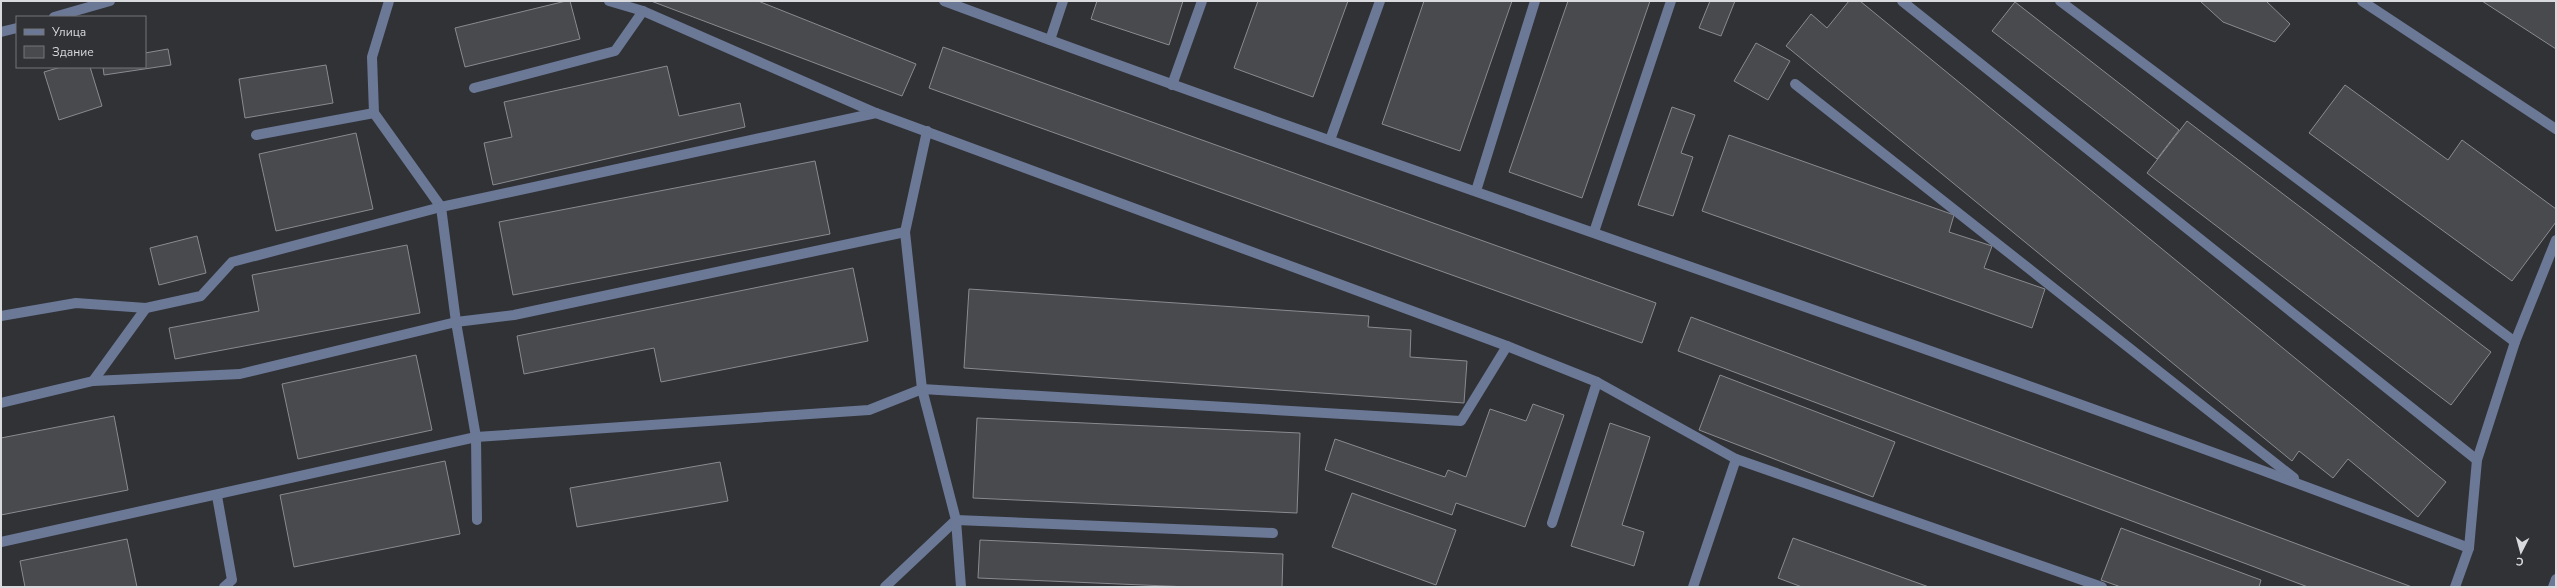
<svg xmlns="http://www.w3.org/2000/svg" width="2557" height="588" viewBox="0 0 2557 588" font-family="'Nunito Sans',sans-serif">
  <rect width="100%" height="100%" fill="#303236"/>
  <g fill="#484a4e" stroke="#898b90">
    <polygon points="566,1 570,1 580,39 465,67 455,28"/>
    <polygon points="651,1 758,1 916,64 902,96"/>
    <polygon points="1097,1 1183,1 1169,45 1091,19"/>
    <polygon points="1258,1 1348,1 1313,97 1234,68"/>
    <polygon points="1424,1 1512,1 1460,151 1382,124"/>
    <polygon points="1568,1 1650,1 1582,198 1509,172"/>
    <polygon points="1710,1 1735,1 1721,36 1699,28"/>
    <polygon points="1849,1 1860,1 2446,482 2418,517 2348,459 2333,478 2299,451 2292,461 1786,46 1811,14 1827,28"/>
    <polygon points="2200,1 2266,1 2290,24 2275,42 2223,22"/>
    <polygon points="2482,1 2556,1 2556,49"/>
    <polygon points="2015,2 2179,130 2157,159 1992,31"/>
    <polygon points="1756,43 1790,61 1768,100 1734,81"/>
    <polygon points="943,47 1656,303 1642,343 929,88"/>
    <polygon points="168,49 171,65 104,75 103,67 145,67 145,53"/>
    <polygon points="326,65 333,103 245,118 239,79"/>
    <polygon points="667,66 679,116 740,103 745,127 493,185 484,143 512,137 504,102"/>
    <polygon points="61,67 90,67 102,106 59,120 44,72"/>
    <polygon points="2345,85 2448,160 2462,140 2556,209 2556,222 2512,281 2309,133"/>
    <polygon points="1672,107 1695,115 1681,153 1693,157 1673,216 1638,205"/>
    <polygon points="2187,121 2491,352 2451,405 2147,173"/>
    <polygon points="356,133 373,209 276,231 259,154"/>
    <polygon points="1729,135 1954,215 1949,232 1992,246 1984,268 2045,289 2032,328 1702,211"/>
    <polygon points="815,161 830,234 513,295 499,222"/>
    <polygon points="197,236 206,273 159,285 150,248"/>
    <polygon points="407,245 420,313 175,359 169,328 259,311 252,275"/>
    <polygon points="853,268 868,341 661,382 654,348 524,374 517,336"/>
    <polygon points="969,289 1369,316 1368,327 1411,330 1410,357 1467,361 1464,403 964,368"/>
    <polygon points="1691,317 2412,587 2308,587 1678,351"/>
    <polygon points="416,355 432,430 298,459 282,384"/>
    <polygon points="1720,375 1895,442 1873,497 1699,430"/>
    <polygon points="1533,404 1564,415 1525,527 1456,503 1452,515 1325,470 1335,439 1445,477 1448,470 1466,477 1490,409 1526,421"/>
    <polygon points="114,416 128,490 1,515 1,438"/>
    <polygon points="977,418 1300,433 1297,513 973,498"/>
    <polygon points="1610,423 1650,437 1622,525 1644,532 1634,566 1571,546"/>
    <polygon points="445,461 460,534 294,567 280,495"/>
    <polygon points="720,462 728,501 577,527 570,488"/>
    <polygon points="1352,493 1456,530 1436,585 1332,547"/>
    <polygon points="2121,528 2261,580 2259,587 2121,587 2101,580"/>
    <polygon points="1793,538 1929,587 1802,587 1778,578"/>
    <polygon points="127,539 137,587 25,587 20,561"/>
    <polygon points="980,540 1283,554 1282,587 1190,587 978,578"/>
  </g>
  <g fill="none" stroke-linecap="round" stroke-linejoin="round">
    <g stroke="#6b7896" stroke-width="10">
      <polyline points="389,1 372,57 374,113 441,207 456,322 476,437 477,520"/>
      <polyline points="609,1 643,11 876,113 1507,346 1597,382 1736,459 2102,587"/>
      <path d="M944,1c506,188 1021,354 1525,547"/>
      <polyline points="1902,1 2477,460"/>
      <polyline points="2060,1 2515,342"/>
      <polyline points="2362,1 2556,129"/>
      <polyline points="54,17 110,1"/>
      <polyline points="1,32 17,28"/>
      <polyline points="1050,40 1063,1"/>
      <polyline points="1795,84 2294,478"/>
      <polyline points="1172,85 1202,1"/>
      <polyline points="474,88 615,51 643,11"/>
      <polyline points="256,135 374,113"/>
      <polyline points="1330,140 1380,1"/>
      <polyline points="1476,191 1535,1"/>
      <polyline points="1594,232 1671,1"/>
      <polyline points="1,316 76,303 146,308 201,296 232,262 441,207 876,113"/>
      <polyline points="93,381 146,308"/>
      <polyline points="1,403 93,381 240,374 456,322 514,315 905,232"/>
      <polyline points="217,496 232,580 224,587"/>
      <polyline points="1552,523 1597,382"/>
      <polyline points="1,542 476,437 869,410 922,389 1461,421 1507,346"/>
      <polyline points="885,587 956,520 922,389 905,232 927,131"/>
      <polyline points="961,587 956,520 1273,533"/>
      <polyline points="1693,587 1736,459"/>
      <polyline points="2455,587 2469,548 2477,460 2515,342 2556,240"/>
      <polyline points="2553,587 2556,579"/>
    </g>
  </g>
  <rect width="2557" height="588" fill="none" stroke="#d9dadd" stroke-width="4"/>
  <rect x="16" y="16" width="130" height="52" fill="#303236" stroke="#747579"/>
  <rect x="24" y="29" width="20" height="6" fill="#6b7896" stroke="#747579"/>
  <text x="52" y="36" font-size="12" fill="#d9dadd">Улица</text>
  <rect x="24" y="46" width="20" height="12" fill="#484a4e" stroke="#747579"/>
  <text x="52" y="56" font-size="12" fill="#d9dadd">Здание</text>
  <g transform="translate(2521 552) rotate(186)" stroke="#303236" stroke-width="3" paint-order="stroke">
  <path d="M0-3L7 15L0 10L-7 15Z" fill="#d9dadd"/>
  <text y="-6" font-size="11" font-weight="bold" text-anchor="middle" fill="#d9dadd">С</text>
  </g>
</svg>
